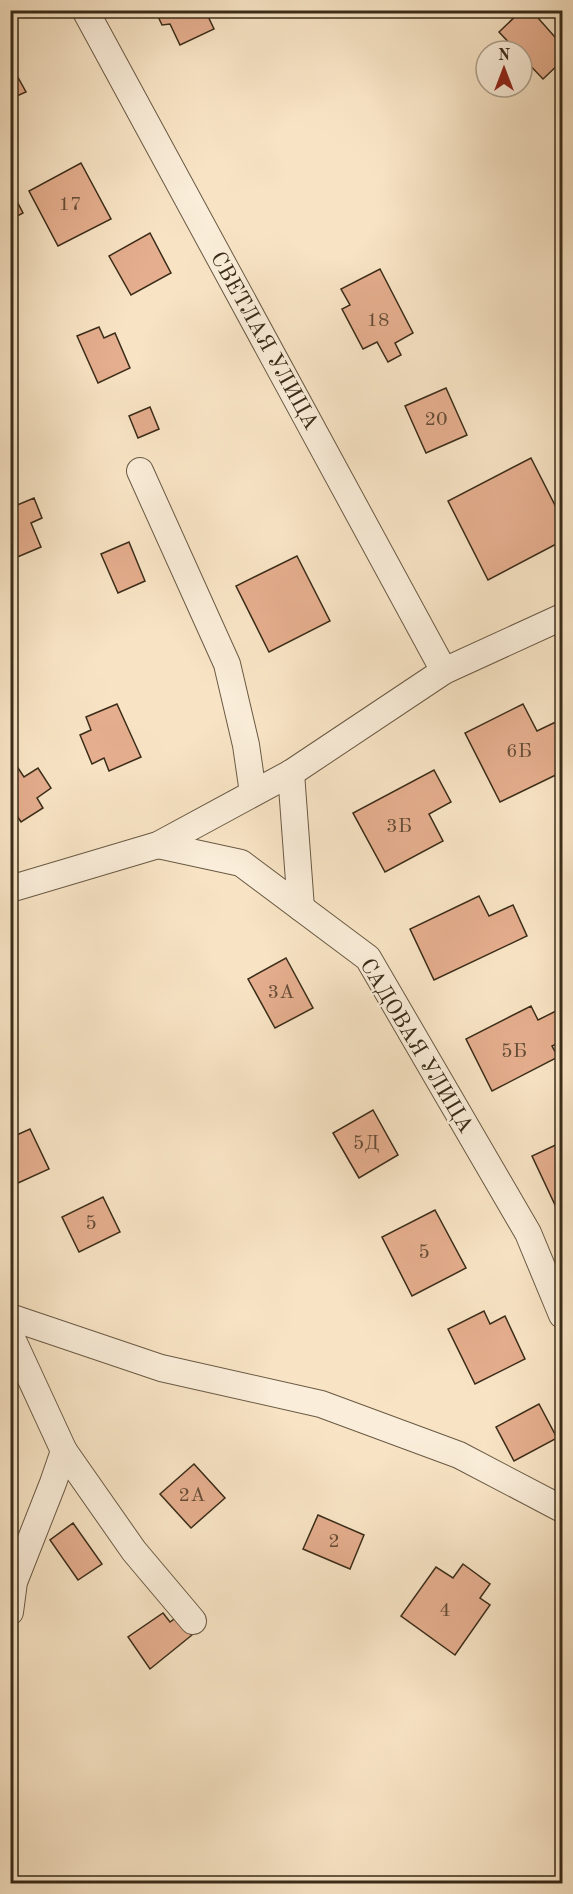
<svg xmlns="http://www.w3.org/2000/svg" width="573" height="1894" viewBox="0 0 573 1894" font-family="'Old Standard TT',serif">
  <rect width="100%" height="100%" fill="#f8e4c5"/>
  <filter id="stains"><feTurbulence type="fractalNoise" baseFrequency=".00333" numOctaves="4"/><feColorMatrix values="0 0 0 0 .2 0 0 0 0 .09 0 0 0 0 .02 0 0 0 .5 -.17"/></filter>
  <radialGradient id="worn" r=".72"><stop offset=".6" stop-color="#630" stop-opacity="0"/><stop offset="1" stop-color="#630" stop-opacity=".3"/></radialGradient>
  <g fill="#e5ae8e" stroke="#3a2c19" stroke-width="1.5">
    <polygon points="155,10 205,10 214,29 180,45 170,24 162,25"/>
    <polygon points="522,10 531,10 562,45 562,61 543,79 522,57 522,51 517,51 499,32"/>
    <polygon points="10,63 26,92 10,99"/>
    <polygon points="81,163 111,219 58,246 29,191"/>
    <polygon points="10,188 23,213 10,220"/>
    <polygon points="150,233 171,273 131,295 109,256"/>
    <polygon points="380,269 413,333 395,343 401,355 388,362 377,342 363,349 342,309 350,305 341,289"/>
    <polygon points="99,327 104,338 115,333 130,368 98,383 77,336"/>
    <polygon points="446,388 467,435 426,453 405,406"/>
    <polygon points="150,407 159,429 138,438 129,416"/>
    <polygon points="531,458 562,519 562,541 488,580 448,501"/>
    <polygon points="34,498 42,518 31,523 41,547 15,558 10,548 10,508"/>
    <polygon points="129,542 145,581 118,593 101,554"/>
    <polygon points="297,556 330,621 269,652 236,586"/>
    <polygon points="117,704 141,757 109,771 104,758 92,764 80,735 91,730 86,717"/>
    <polygon points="523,704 537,731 562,719 562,772 500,802 465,733"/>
    <polygon points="10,756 24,777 38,768 51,788 37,798 43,808 21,822 10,805"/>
    <polygon points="434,770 451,802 429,814 443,841 385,872 353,813"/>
    <polygon points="479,896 489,916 513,905 527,936 434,980 410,929"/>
    <polygon points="286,958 313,1008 275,1028 248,979"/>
    <polygon points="531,1006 538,1020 562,1008 562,1041 552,1046 558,1057 492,1091 466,1039"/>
    <polygon points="373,1110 398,1155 359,1178 333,1133"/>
    <polygon points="30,1129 49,1169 18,1183 10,1167 10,1138"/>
    <polygon points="562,1142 562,1204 556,1207 532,1156"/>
    <polygon points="103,1197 120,1232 79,1252 62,1217"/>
    <polygon points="435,1210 466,1268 412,1296 382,1237"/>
    <polygon points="484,1311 490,1324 505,1316 525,1359 475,1384 448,1329"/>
    <polygon points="539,1404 557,1438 514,1461 496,1427"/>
    <polygon points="194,1464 225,1498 191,1528 160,1494"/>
    <polygon points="318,1515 364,1535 350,1569 303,1549"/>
    <polygon points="73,1523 102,1564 78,1580 50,1540"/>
    <polygon points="463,1564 490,1584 480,1598 490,1605 455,1655 401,1616 436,1567 453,1578"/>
    <polygon points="163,1613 170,1622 177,1617 192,1635 150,1669 128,1637"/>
  </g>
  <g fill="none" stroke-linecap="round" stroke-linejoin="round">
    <g stroke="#6a5a44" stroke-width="28">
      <g id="minor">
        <polyline points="85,10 444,671"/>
        <polyline points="140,471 227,664 246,745 253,793"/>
        <polyline points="291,773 301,908"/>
        <polyline points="158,845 241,863 368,958 528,1233 562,1315"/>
        <polyline points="10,889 158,845 291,773 444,671 562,617"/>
        <polyline points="10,1317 161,1368 321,1404 459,1455 562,1509"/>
        <polyline points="10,1334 64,1451 53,1483 14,1582 10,1612"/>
        <polyline points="64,1451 134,1551 193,1621"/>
      </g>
    </g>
    <use href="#minor" stroke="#faedd9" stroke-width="26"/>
  </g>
  <g text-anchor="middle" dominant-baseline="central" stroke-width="4.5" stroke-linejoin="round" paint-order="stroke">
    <g font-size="20" fill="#654c36">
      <text x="70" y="205">17</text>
      <text x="378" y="321">18</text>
      <text x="436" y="420">20</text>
      <text x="519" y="752">6Б</text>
      <text x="399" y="827">3Б</text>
      <text x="281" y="993">3А</text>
      <text x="514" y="1052">5Б</text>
      <text x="366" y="1144">5Д</text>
      <text x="91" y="1224">5</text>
      <text x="424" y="1253">5</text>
      <text x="192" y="1496">2А</text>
      <text x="334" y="1542">2</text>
      <text x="445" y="1611">4</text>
    </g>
    <g font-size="22" fill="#3a2c19" stroke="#faedd9">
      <text transform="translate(264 341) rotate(61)">СВЕТЛАЯ УЛИЦА</text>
      <text transform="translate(416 1046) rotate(59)">САДОВАЯ УЛИЦА</text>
    </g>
  </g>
  <rect width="573" height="1894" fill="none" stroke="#f8e4c5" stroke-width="36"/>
  <rect x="12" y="12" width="549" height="1870" fill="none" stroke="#3a2c19" stroke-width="3"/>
  <rect x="18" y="18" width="537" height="1858" fill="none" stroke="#3a2c19" stroke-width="1.5"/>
  <g transform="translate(504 69)"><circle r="28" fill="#faedd9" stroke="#ada08c" stroke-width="1.5"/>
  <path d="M0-4.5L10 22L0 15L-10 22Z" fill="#8f2418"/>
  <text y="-9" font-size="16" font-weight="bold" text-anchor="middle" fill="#3a2c19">N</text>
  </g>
  <rect width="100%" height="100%" filter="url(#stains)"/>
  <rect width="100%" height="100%" fill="url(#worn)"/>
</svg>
